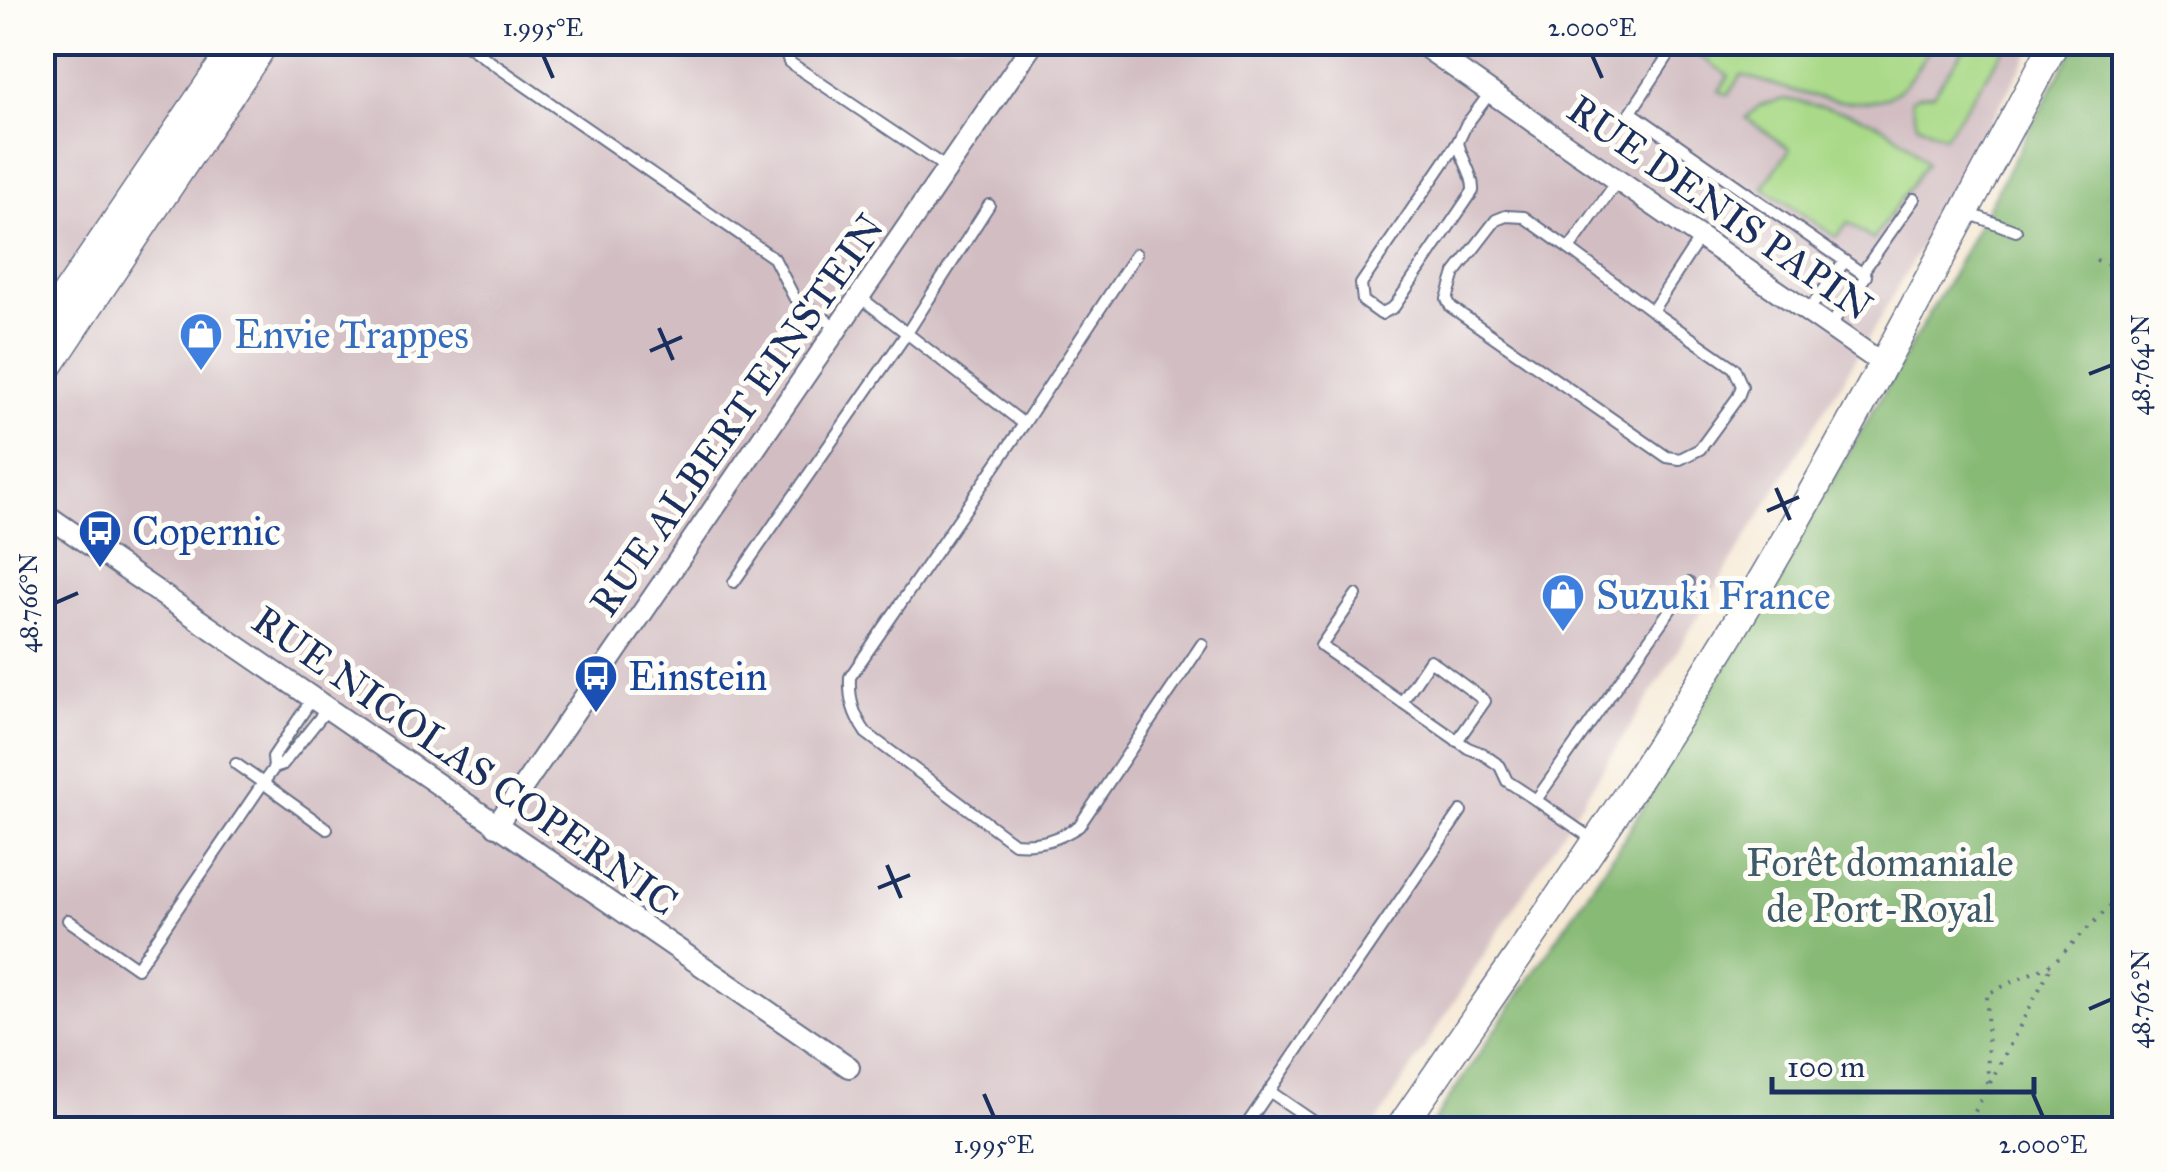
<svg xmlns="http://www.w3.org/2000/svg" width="2167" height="1172" viewBox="0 0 2167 1172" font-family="'IM FELL Great Primer',serif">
  <rect width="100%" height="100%" fill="#fdfcf7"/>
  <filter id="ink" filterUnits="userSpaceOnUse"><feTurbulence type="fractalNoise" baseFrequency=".01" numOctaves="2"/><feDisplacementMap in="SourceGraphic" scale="20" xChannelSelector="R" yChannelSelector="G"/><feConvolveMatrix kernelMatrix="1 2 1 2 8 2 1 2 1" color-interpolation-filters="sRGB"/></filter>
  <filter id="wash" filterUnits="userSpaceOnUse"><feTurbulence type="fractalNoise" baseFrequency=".0048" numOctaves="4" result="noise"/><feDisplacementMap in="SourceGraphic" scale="40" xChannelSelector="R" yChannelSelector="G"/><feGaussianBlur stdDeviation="2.25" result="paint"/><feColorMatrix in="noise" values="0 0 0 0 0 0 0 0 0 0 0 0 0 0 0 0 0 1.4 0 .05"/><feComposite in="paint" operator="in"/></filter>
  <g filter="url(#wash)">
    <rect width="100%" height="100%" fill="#f6e9d5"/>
    <polygon fill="#d2bec2" points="42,43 2035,43 1879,320 1659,681 1372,1130 43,1129"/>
    <g fill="#aada89" stroke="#628474" stroke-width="2.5">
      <path d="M1686,42h248v1c-12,16 -22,38 -39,50 -38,25 -113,-7 -154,-18l-13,20 -9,-4 10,-15 -45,-31z"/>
      <polygon points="1968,42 2009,43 1945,137 1917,124 1911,100 1918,95 1933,94"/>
      <path d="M1785,99c59,13 100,14 141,64l-53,77 -25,-17 -12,14 -73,-50 27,-38 -44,-31 14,-13z"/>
    </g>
    <polygon fill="#87ba75" stroke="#51746a" stroke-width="2.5" points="2076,43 2124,43 2124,1129 1428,1130 1626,836 1950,278"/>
  </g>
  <g filter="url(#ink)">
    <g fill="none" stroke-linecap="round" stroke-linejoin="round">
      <g stroke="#687088" stroke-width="14">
        <g id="lane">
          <polyline points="462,42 774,258 794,297 839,329"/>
          <polyline points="783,42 789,62 948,169"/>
          <polyline points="1677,42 1631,112 1866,276 1830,326"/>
          <path d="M1458,142c3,17 16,32 15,49l-79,116 -13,7 -18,-13 -2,-17z"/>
          <polyline points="1458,142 1466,125 1490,93"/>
          <polyline points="1618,180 1569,249 1652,311 1701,236"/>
          <polyline points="1965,212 2016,231"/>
          <polyline points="1569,249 1524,217 1506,216 1496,220 1455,273 1447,299 1451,307 1667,457 1680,459 1700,449 1738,397 1742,386 1734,368 1652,311"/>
          <polyline points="1862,273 1914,199"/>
          <path d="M860,297l164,127 -174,253c-1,22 3,37 16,56l148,110c26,2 43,-3 65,-17l123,-182"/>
          <polyline points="1809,310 1845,261"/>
          <polyline points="1024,424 1136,254"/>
          <polyline points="734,582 907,333 989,205"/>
          <polyline points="1356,595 1321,646 1468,748 1483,754 1500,766 1507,781 1536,800"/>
          <polyline points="1402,702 1430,660 1485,701 1457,741"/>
          <polyline points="236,764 263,783 274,768 282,765 327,709"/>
          <polyline points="274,768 273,757 312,699"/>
          <polyline points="1595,841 1536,800 1689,583"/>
          <polyline points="68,920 137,968 263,783 327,829"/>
          <polyline points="1269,1091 1326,1130"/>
          <polyline points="1243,1130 1461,811"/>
        </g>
      </g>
      <g stroke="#687088" stroke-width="24">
        <g id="street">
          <polyline points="1418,42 1883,364"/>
          <polyline points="42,512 849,1067"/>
          <polyline points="496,826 1034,42"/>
        </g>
      </g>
      <g stroke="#687088" stroke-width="31">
        <g id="secondary">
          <polyline points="42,330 238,42"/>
          <polyline points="42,376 265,42"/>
          <path d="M1399,1130c122,-179 249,-356 359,-543 105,-178 199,-363 297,-545"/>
        </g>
      </g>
      <g stroke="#687088" stroke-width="4" stroke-dasharray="2.5 8" stroke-linecap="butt">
        <polyline points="2096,260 2124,270"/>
        <polyline points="1990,1083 2053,963"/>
        <polyline points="1965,1130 1988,1087 1987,994 2053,963 2124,892"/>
      </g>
      <use href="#lane" stroke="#fff" stroke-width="10"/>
      <use href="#street" stroke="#fff" stroke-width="20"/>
      <use href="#secondary" stroke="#fff" stroke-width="28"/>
    </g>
  </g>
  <path fill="none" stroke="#1b2f5e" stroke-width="4" d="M543,55l10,23M1592,55l10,23M659,328l14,32M650,351l32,-14M2089,374l23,-9M1776,488l14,32M1767,511l32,-14M55,603l23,-10M887,865l14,33M878,888l32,-13M2089,1009l23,-10M984,1094l10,23M2033,1094l10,23"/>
  <defs>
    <g id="shop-pin" transform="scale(2.25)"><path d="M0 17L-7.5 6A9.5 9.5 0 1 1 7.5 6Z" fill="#3f7fe0" stroke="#fdfcf7"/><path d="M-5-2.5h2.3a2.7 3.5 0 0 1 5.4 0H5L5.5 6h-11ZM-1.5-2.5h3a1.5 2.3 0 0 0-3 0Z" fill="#fff"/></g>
    <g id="bus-pin" transform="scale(2.25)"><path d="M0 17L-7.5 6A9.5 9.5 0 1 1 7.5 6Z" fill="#1a4fb4" stroke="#fdfcf7"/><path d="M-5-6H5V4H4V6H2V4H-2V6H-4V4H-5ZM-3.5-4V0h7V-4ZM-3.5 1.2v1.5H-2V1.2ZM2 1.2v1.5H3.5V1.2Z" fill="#fff"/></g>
  </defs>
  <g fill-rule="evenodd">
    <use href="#shop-pin" x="201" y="334"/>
    <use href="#bus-pin" x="100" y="531"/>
    <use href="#shop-pin" x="1563" y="595"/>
    <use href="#bus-pin" x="596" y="676"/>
  </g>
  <g text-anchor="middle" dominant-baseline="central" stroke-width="10" stroke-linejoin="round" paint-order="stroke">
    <g font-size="40" fill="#1b2f5e" stroke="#fdfcf7">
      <text transform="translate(1720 208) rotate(35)">RUE DENIS PAPIN</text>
      <text transform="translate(737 415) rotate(-55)">RUE ALBERT EINSTEIN</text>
      <text transform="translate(465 761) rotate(35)">RUE NICOLAS COPERNIC</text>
    </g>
    <g font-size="40" fill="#366cbe" stroke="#fdfcf7" text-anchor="start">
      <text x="234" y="334">Envie Trappes</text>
      <text x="1596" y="595">Suzuki France</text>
    </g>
    <g font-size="40" fill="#164399" stroke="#fdfcf7" text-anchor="start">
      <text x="132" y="531">Copernic</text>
      <text x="628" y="676">Einstein</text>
    </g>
    <g font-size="40" fill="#3f5a69" stroke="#fdfcf7">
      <text x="1880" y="862">Forêt domaniale<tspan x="1880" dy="46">de Port-Royal</tspan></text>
    </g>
  </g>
  <rect width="2167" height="1172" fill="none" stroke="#fdfcf7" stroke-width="110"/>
  <path d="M1772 1077v15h262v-15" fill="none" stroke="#1b2f5e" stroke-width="5"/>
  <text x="1787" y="1077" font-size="30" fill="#1b2f5e" stroke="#fdfcf7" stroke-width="8" paint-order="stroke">100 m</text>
  <rect x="55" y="55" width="2057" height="1062" fill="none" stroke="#1b2f5e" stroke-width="4"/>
  <g font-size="25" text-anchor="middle" fill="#1b2f5e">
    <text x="543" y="36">1.995°E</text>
    <text x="1592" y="36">2.000°E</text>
    <text transform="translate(2140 365) rotate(-90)" y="9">48.764°N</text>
    <text transform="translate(28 603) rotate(-90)" y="9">48.766°N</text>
    <text transform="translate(2140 999) rotate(-90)" y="9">48.762°N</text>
    <text x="994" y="1153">1.995°E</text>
    <text x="2043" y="1153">2.000°E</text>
  </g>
</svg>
